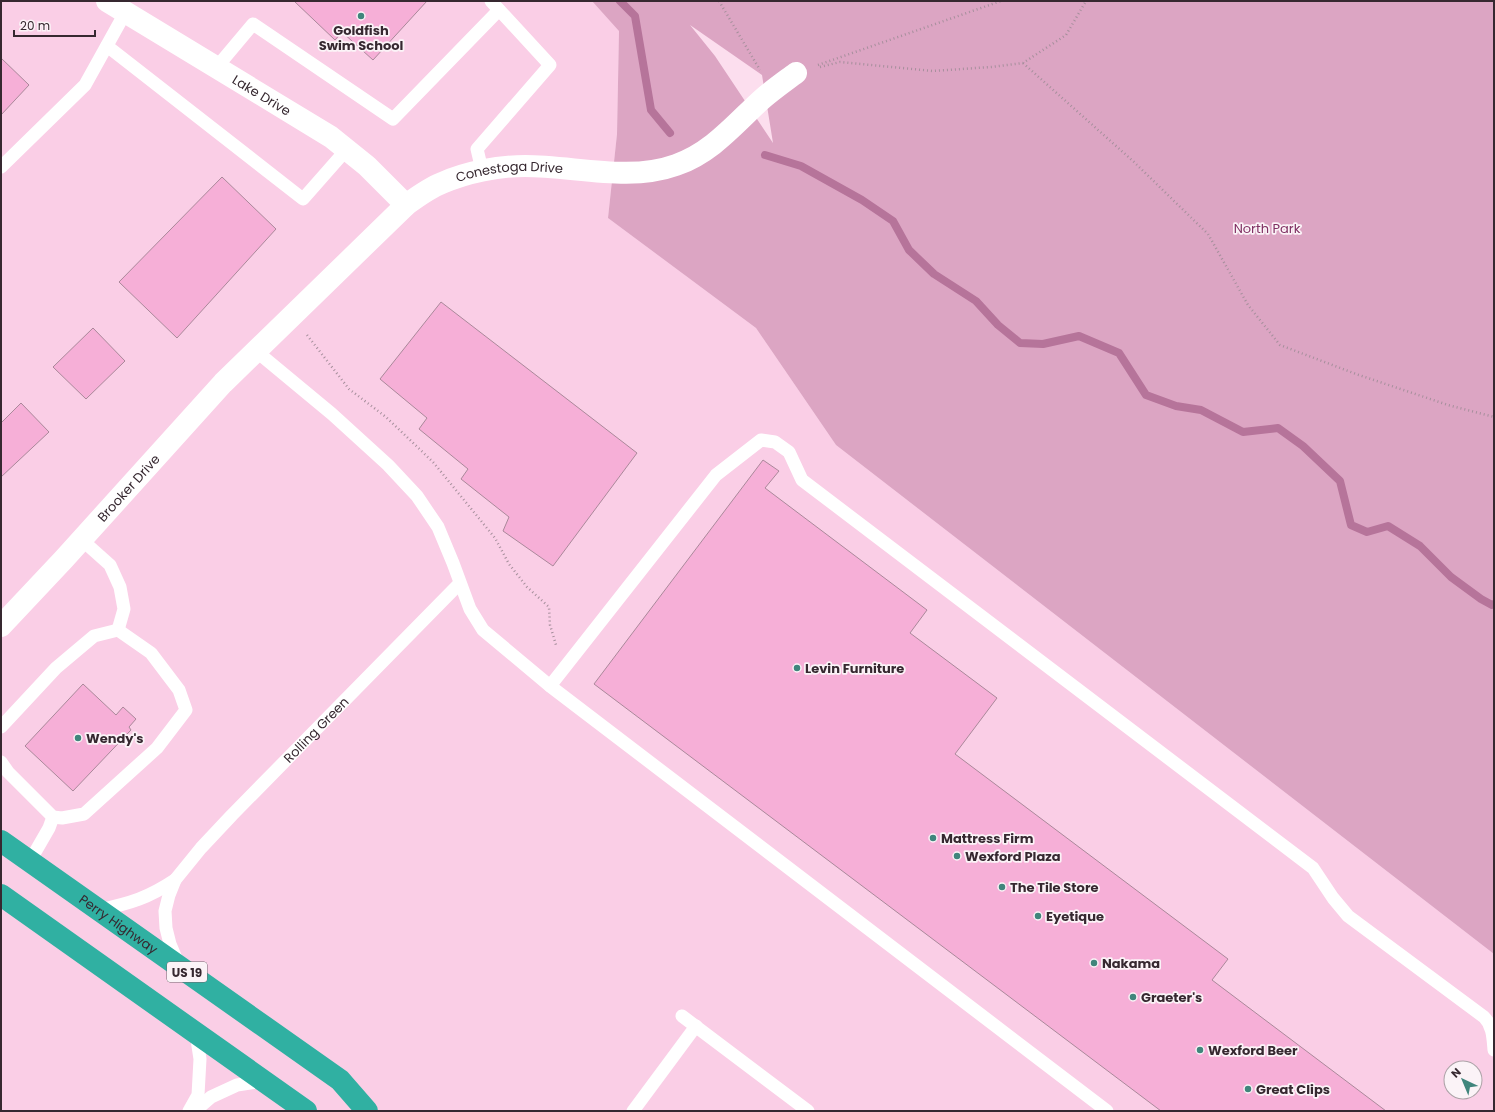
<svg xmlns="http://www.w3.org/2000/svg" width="1495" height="1112" viewBox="0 0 1495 1112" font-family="Poppins,sans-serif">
  <rect width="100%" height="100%" fill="#fcdeee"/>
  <path fill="#facee6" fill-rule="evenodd" d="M1,1h591l27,29 -2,104 -9,84 148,110 80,117 658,509v157h-1493zM1451,1068h24v24h-24z"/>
  <path fill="#dca5c3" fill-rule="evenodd" d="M592,1h902v953l-658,-509 -80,-117 -148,-110 9,-84 2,-103zM690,25l72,50 11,68 -58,-87z"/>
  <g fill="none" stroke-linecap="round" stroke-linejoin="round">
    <g stroke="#b6749a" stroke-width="8">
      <polyline points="620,1 635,16 651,110 670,133"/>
      <polyline points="765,155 801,166 862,200 893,221 909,250 934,274 976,301 998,325 1020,343 1043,344 1079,336 1119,353 1146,395 1176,406 1201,410 1243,432 1278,428 1303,446 1340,481 1351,525 1367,532 1388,526 1420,546 1451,577 1481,599 1492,605 1494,604"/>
    </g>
  </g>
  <g fill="#f6afd7" stroke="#aa889a">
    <polygon points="294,1 427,1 373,60 342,32 335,40"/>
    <polygon points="1,58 29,85 1,115"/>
    <polygon points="222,177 276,229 177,338 119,282"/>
    <polygon points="441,302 637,453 553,566 503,531 509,517 461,479 468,469 419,429 427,418 380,379"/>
    <polygon points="93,328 125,361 86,399 53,367"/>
    <polygon points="21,403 49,432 1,477 1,423"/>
    <polygon points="763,460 779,471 765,488 927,610 910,633 997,698 955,754 1228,959 1212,980 1386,1111 1161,1111 594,684"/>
    <polygon points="83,684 116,715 123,707 136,719 129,727 131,730 73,791 25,746"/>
  </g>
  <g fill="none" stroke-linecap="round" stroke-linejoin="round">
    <g stroke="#a68f9c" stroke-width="2.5" stroke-dasharray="1 3" stroke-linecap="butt">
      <polyline points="719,1 760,70"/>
      <polyline points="1023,63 1134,162 1208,234 1248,305 1280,345 1356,374 1448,405 1494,417"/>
      <polyline points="818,65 1001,1"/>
      <polyline points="820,67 840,62 933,71 991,67 1023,63 1066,35 1086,1"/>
      <polyline points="307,335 349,389 386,417 433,462 495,538 509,564 527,587 549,607 550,625 556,645"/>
    </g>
    <g stroke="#fff" stroke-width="13">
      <polyline points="107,46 303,199 347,149"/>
      <polyline points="216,68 253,24 393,119 499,10"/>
      <polyline points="1,167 85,85 125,13"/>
      <polyline points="482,170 477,149 550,65 491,1"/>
      <polyline points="256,351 332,414 388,465 417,496 438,527 453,563 470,609 483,630 550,686 1107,1111"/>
      <polyline points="82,540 110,565 120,587 124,609 118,630"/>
      <path d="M550,686l166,-211 45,-35 14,2 14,10 13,28 511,388 20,30 15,18 136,101c9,9 9,21 10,33"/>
      <polyline points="1,727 56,668 94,636 118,630 151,653 179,690 186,710 157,748 84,814 62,818 53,817 8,772 1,762"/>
      <polyline points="30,861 49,828 53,817"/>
      <path d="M99,910c32,-7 49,-12 76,-30"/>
      <path id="s1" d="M178,963l-8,-19 -4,-16 -1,-17 4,-16 6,-15 26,-32 31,-33 228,-232"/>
      <polyline points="682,1016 808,1111"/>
      <polyline points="189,1111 198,1095 200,1059 196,1033"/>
      <polyline points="195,1111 211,1097 237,1085 263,1081"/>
      <polyline points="633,1111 696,1026"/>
    </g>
    <g stroke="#fff" stroke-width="22">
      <path id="s2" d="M107,1l224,136 36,29 39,39"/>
      <path id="s3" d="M1,626l63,-67 159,-176 183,-178c11,-8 23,-17 36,-22 25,-11 56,-17 83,-17 49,0 104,16 151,-1 35,-12 58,-40 84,-64 11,-10 24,-19 36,-28"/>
    </g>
    <g stroke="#30b0a2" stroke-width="22">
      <path id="s4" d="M1,841l339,239 27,31"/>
      <polyline points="1,895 306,1111"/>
    </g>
  </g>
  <g fill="#40857c" stroke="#fbf3f7" stroke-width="1.5">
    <circle cx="361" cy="16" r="4"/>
    <circle cx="797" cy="668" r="4"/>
    <circle cx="78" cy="738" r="4"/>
    <circle cx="933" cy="838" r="4"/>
    <circle cx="957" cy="856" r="4"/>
    <circle cx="1002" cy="887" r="4"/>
    <circle cx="1038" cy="916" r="4"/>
    <circle cx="1094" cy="963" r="4"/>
    <circle cx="1133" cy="997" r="4"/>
    <circle cx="1200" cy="1050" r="4"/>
    <circle cx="1248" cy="1089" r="4"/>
  </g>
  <g text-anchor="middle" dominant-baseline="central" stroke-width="3.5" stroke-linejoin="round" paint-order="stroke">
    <rect fill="#fbf3f7" stroke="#71656c" stroke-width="1" x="167" y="962" width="40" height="20" rx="3"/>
    <g font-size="12" font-weight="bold" fill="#362830">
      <text x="187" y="972">US 19</text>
    </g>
    <g font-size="13" font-weight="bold" fill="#362830" stroke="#fbf3f7" text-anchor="start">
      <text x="361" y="30" text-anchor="middle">Goldfish<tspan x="361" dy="15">Swim School</tspan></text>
      <text x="805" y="668">Levin Furniture</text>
      <text x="86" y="738">Wendy's</text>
      <text x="941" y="838">Mattress Firm</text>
      <text x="965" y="856">Wexford Plaza</text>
      <text x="1010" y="887">The Tile Store</text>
      <text x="1046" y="916">Eyetique</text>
      <text x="1102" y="963">Nakama</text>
      <text x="1141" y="997">Graeter's</text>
      <text x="1208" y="1050">Wexford Beer</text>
      <text x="1256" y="1089">Great Clips</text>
    </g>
    <g font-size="13" fill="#362830" stroke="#fbf3f7">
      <text stroke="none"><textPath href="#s2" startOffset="181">Lake Drive</textPath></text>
      <text stroke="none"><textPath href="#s3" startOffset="696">Conestoga Drive</textPath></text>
      <text stroke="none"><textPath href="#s3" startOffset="188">Brooker Drive</textPath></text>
      <text stroke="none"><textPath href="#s1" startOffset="293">Rolling Green</textPath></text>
      <text stroke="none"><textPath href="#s4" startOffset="144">Perry Highway</textPath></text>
    </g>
    <g font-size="13" fill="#803063" stroke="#fbf3f7">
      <text x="1267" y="228">North Park</text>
    </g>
  </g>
  <rect width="1495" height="1112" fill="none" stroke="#362830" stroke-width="4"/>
  <g transform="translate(1463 1080) rotate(316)"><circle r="19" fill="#fbf3f7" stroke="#aca2a7"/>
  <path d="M0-3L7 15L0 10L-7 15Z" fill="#40857c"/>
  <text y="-6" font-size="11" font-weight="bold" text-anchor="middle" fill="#362830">N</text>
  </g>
  <path d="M14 30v6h81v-6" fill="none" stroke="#362830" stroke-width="2"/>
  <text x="20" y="30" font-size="12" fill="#362830" stroke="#fbf3f7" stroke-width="3" paint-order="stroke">20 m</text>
</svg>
